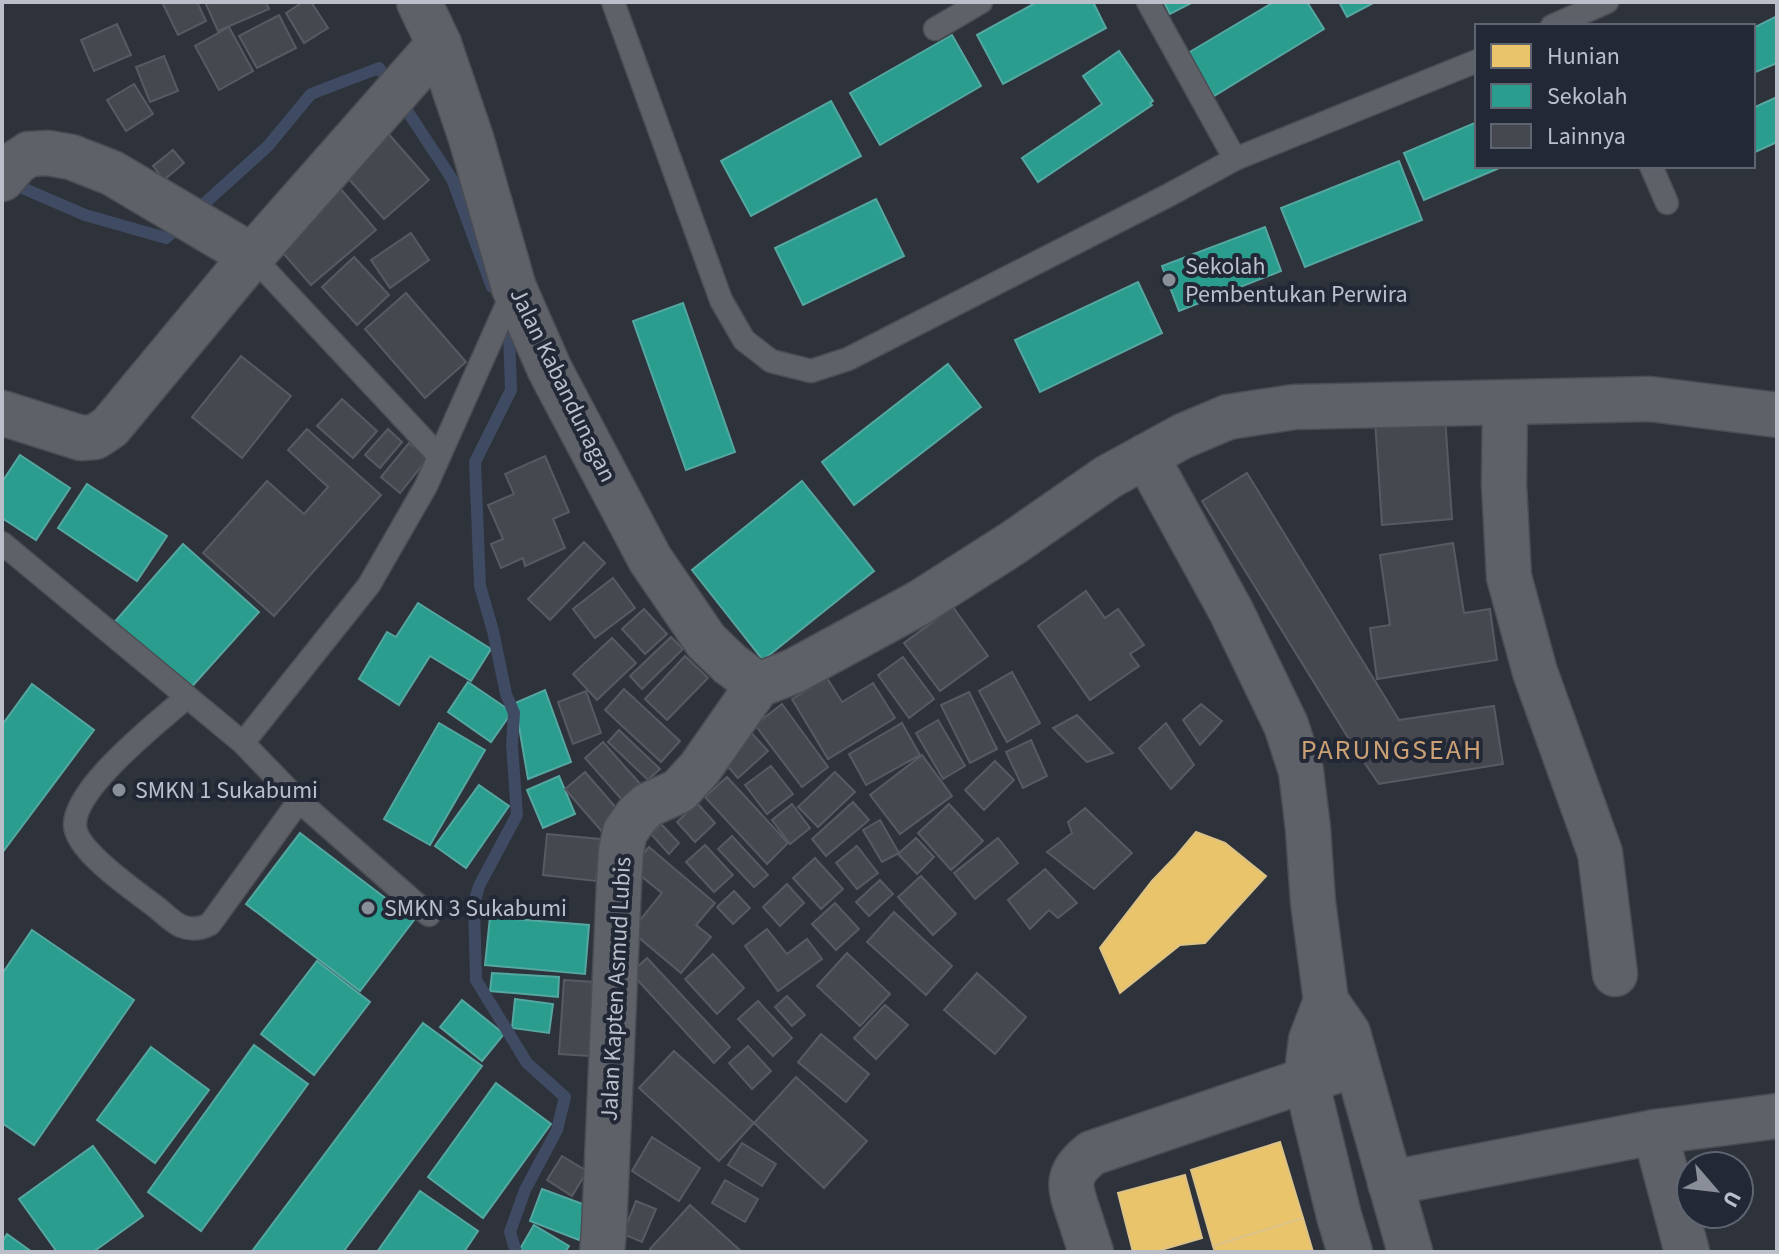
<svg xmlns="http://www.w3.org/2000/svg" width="1779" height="1254" viewBox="0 0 1779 1254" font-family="'Source Sans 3',sans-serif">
  <rect width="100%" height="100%" fill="#2e323a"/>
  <g fill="#e9c46a" stroke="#dbc287" stroke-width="2">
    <polygon points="1196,832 1225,843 1266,876 1205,943 1180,945 1120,993 1100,948 1152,881 1176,856"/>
    <polygon points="1280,1142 1303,1218 1213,1246 1191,1170"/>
    <polygon points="1185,1175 1202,1238 1154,1252 1133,1252 1118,1193"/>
    <polygon points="1303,1218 1313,1252 1215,1252 1213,1246"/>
  </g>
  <g fill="#2a9d8f" stroke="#55a7a1" stroke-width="2">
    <polygon points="1037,2 1093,2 1106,28 1003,84 977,35"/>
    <polygon points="1164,2 1193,2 1170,14"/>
    <polygon points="1274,2 1307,2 1324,29 1214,96 1188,53"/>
    <polygon points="1339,2 1375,2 1347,17"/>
    <polygon points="1777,16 1777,63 1753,73 1753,28"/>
    <polygon points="952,35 981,86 880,145 850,93"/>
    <polygon points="1119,51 1153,101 1150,103 1152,105 1038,182 1022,158 1102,104 1083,76"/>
    <polygon points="1777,97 1777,142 1753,153 1753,108"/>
    <polygon points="831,101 861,156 751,216 721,161"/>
    <polygon points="1477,122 1477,166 1504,166 1424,200 1404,153"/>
    <polygon points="1399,161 1422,220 1305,267 1281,208"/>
    <polygon points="876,199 904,256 803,305 775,248"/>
    <polygon points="1265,227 1281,271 1179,311 1162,266"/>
    <polygon points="1138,282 1162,333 1040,392 1015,340"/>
    <polygon points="683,303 735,452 686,470 633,321"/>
    <polygon points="948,364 981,407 854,505 822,462"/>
    <polygon points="20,455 70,488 36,540 2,518 2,482"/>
    <polygon points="802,481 874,571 763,660 692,570"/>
    <polygon points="87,484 167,536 137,581 58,528"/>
    <polygon points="183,544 259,612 187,692 112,625"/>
    <polygon points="418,603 491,649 471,681 430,656 399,705 359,679 387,632 396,637"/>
    <polygon points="468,682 512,712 491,742 448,712"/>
    <polygon points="32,684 94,730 2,853 2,725"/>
    <polygon points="545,690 571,762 528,779 515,703"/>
    <polygon points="439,723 485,750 430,845 384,819"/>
    <polygon points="559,776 575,814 543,828 527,790"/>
    <polygon points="479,785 509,806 466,868 435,846"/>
    <polygon points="300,833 414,920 360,991 246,904"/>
    <polygon points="490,917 589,925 585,974 485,965"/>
    <polygon points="32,930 134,1000 34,1145 2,1123 2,974"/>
    <polygon points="317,961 370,1002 314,1075 261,1034"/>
    <polygon points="492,973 559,977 558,997 490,991"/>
    <polygon points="515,999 553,1004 549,1033 512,1028"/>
    <polygon points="462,1000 504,1034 482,1061 440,1027"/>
    <polygon points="423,1023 482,1066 343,1252 256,1252 253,1250"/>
    <polygon points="254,1045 308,1084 201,1231 148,1192"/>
    <polygon points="151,1047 209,1090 155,1163 97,1120"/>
    <polygon points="496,1083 551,1124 483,1218 428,1177"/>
    <polygon points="93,1146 143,1216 93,1252 57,1252 19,1199"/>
    <polygon points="542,1189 591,1207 579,1240 530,1221"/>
    <polygon points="420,1191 478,1231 464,1252 377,1252"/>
    <polygon points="534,1225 569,1246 565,1252 525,1252 520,1249"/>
    <polygon points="7,1234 32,1252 2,1252 2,1242"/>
  </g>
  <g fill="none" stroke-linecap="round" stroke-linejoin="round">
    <g stroke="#3f4b62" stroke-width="12">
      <polyline points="11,183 85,215 166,238 182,224"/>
      <polyline points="196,211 268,146 311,94 379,68 452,179 492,287"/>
      <polyline points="502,315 509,333 511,390 475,462 480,586 493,631 506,694 514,713 512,745 517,815 479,886 474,903 476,980 527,1063 565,1097 557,1130 525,1190 510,1232 516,1252"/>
    </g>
  </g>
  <g fill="#45494f" stroke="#575a62" stroke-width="2">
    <polygon points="162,2 197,2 206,21 178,35"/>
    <polygon points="205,2 266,2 269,9 218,31"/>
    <polygon points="303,2 311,2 328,28 304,43 286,13"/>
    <polygon points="279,15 296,48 257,68 239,36"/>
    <polygon points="117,24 131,55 94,71 81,40"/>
    <polygon points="229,27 253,71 219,90 195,46"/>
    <polygon points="164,56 178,91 150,102 136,67"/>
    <polygon points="134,84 153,114 126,131 107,100"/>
    <polygon points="386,131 429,180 384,219 341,170"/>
    <polygon points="173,150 184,163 164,180 153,166"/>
    <polygon points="333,180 376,230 311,285 269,237"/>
    <polygon points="411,233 429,260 390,288 371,260"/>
    <polygon points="354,257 389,295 357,325 322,287"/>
    <polygon points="406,293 466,362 425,398 365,329"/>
    <polygon points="241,356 291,396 242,458 192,417"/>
    <polygon points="342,399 377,431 353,458 317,426"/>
    <polygon points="1445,416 1452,519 1382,525 1375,421"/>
    <polygon points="307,429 381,495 274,616 203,553 267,481 304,514 328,487 288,450"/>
    <polygon points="388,429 402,442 380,468 365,455"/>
    <polygon points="409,443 428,458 400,493 381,477"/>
    <polygon points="545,456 569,512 553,519 565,548 525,566 523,558 501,568 491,544 503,539 488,505 514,494 505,474"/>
    <polygon points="1247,473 1399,720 1494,706 1503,764 1379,784 1355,749 1202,501"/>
    <polygon points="584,542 605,563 550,620 528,599"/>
    <polygon points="1453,543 1464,613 1490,609 1497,660 1377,679 1370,628 1390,625 1380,555"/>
    <polygon points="613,578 635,608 595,638 573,609"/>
    <polygon points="1086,591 1105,618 1118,609 1144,645 1130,654 1139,666 1090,700 1038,626"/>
    <polygon points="953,607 988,656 940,691 904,643"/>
    <polygon points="644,609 667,634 645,654 622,629"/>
    <polygon points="671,637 683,649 642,689 630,676"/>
    <polygon points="612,638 636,663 597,700 573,674"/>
    <polygon points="685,656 708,678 667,720 645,699"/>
    <polygon points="903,657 934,699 909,718 878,675"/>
    <polygon points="1012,672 1040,723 1007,742 979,691"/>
    <polygon points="827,678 842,702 873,683 895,718 828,759 792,699"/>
    <polygon points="624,689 680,741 661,762 605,710"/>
    <polygon points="586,691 601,733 573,744 558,702"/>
    <polygon points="969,692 997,749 970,763 941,705"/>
    <polygon points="782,704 828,767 802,787 755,725"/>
    <polygon points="1201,704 1222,721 1200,745 1183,720"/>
    <polygon points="1077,715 1113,753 1087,762 1053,728"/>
    <polygon points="938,720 965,766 943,779 916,733"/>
    <polygon points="902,723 920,755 866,785 849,754"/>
    <polygon points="1166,723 1194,765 1171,789 1139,748"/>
    <polygon points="746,727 768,751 738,778 717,754"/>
    <polygon points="619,730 660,769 648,780 608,742"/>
    <polygon points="1031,740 1047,776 1023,788 1006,752"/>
    <polygon points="603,742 642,786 624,802 585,758"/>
    <polygon points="922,755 952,796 900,834 870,795"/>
    <polygon points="995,761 1014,780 984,810 965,790"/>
    <polygon points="771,766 793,794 767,814 745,785"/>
    <polygon points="585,772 625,818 605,835 565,789"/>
    <polygon points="835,772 855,792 818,827 798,807"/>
    <polygon points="727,777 788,843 767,864 705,797"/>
    <polygon points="853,802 869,820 826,856 812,839"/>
    <polygon points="697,803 715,823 695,842 677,822"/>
    <polygon points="792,804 810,828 790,844 772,820"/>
    <polygon points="949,804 983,841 951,870 918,833"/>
    <polygon points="1085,808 1132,853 1094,889 1047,852 1072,833 1068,822"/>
    <polygon points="880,820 899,853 882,862 863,830"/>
    <polygon points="661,824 679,843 669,854 651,834"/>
    <polygon points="547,834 600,839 596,881 543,875"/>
    <polygon points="732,836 768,875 754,887 718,849"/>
    <polygon points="916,838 934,857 917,874 898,854"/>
    <polygon points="998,838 1018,863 975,899 954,873"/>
    <polygon points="705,845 733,875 714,892 686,862"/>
    <polygon points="857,846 878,873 857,889 836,863"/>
    <polygon points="649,847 715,903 696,925 711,937 681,973 631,931 662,893 631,868"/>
    <polygon points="815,858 843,889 821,909 793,878"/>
    <polygon points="1045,869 1077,903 1058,918 1049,910 1030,929 1008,900"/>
    <polygon points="921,876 956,914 933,935 898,897"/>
    <polygon points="880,880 893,894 869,916 856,902"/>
    <polygon points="787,884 804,903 780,926 763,907"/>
    <polygon points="734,891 750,908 733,924 717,907"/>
    <polygon points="835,903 859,929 836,950 812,924"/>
    <polygon points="894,912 952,966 926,995 867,942"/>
    <polygon points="767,929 787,954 807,939 822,959 778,991 745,946"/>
    <polygon points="847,953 890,994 860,1026 817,986"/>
    <polygon points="713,954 744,988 717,1014 685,979"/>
    <polygon points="647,958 730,1047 714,1063 631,973"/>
    <polygon points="977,973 1026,1017 995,1054 944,1010"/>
    <polygon points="564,980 595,982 589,1056 559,1054"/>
    <polygon points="787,996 805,1015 792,1026 775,1007"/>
    <polygon points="758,1001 792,1038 773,1056 738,1019"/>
    <polygon points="885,1005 908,1025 876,1059 854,1038"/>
    <polygon points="821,1034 869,1074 846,1102 798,1062"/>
    <polygon points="748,1046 771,1071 752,1089 729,1063"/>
    <polygon points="674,1051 754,1123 719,1161 639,1088"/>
    <polygon points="796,1077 867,1141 824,1188 754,1123"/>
    <polygon points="652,1137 700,1168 679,1201 632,1171"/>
    <polygon points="742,1143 776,1164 762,1186 728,1165"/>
    <polygon points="562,1156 587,1171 572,1196 547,1180"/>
    <polygon points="725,1180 758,1199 745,1222 712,1203"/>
    <polygon points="636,1201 656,1209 642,1242 623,1234"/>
    <polygon points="690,1205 742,1252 653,1252 650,1249"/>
  </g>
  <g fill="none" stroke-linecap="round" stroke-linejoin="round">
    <g stroke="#4a4d53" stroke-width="25">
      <g id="lane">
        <polyline points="613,2 721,300 744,340 771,361 811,371 848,359 1169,195 1235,159 1477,61"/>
        <polyline points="1148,2 1235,159"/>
        <polyline points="1552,26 1607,2"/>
        <polyline points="935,29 981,2"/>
        <polyline points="1651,166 1667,203"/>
        <polyline points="252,256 439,456"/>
        <polyline points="2,543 243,743 299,801 429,915"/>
        <path d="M187,697c-28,24 -113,91 -112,128 0,26 62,67 81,82 8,6 16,15 25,19 10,4 20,3 29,-2l89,-123"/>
        <polyline points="243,743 369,585 426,486 513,291"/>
      </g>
    </g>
    <g stroke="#4a4d53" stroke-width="47">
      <g id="street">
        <polyline points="419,2 439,44 471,138 514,288 550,370 650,559 706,641 730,664 758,685"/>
        <polyline points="2,179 17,162 29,154 48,153 71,157 112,173 252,256"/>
        <polyline points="1505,403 1504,485 1509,577 1535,672 1600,853 1615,974"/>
        <polyline points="2,413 81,438 95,437 110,427 252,256 439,44"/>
        <polyline points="1146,456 1231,611 1286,725 1301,771 1308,829 1313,902 1326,1001 1348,1033 1410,1252"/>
        <polyline points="758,685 794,671 919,603 1013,543 1108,477 1183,436 1228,417 1294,407 1650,399 1777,415"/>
        <polyline points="1326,1001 1311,1040 1306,1080 1339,1216 1350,1252"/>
        <polyline points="1655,1132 1687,1252"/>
        <polyline points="1390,1183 1655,1132 1777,1116"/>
        <polyline points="602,1252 604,1231 619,883 621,851 625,832 638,814 648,805 679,791 700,768 758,685"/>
        <path d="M1091,1252c-4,-12 -8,-25 -12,-37 -10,-29 -14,-41 13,-62l214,-73 50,-15"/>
      </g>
    </g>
    <use href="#lane" stroke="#5e6168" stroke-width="22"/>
    <use href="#street" stroke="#5e6168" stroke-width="44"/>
  </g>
  <g fill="#898e98" stroke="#222835" stroke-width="3">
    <circle cx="1169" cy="280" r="8"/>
    <circle cx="119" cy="790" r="8"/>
    <circle cx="368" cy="908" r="8"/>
  </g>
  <g text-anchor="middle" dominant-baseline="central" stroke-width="8" stroke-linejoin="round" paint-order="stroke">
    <g font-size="24" fill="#babfca" stroke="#222835" text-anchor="start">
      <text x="1185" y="266">Sekolah<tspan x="1185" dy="28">Pembentukan Perwira</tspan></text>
      <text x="135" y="790">SMKN 1 Sukabumi</text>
      <text x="384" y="908">SMKN 3 Sukabumi</text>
    </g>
    <g font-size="24" fill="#babfca" stroke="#222835">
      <text transform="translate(563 385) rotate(64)">Jalan Kabandunagan</text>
      <text transform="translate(616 989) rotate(-87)">Jalan Kapten Asmud Lubis</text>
    </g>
    <g font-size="28" letter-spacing="2" fill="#cba074" stroke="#222835">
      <text x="1392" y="750">PARUNGSEAH</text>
    </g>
  </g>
  <rect width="1779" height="1254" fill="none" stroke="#babfca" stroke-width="8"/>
  <rect x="1475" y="24" width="280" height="144" fill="#222835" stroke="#5f6471" stroke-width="2"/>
  <rect x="1491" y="44" width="40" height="24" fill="#e9c46a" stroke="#5f6471" stroke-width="2"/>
  <text x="1547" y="64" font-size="24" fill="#babfca">Hunian</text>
  <rect x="1491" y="84" width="40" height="24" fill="#2a9d8f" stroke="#5f6471" stroke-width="2"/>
  <text x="1547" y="104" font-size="24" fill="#babfca">Sekolah</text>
  <rect x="1491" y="124" width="40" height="24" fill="#45494f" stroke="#5f6471" stroke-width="2"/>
  <text x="1547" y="144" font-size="24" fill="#babfca">Lainnya</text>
  <g transform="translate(1715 1190) rotate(118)"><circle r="38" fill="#222835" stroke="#5f6471" stroke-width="2"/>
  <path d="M0-6L14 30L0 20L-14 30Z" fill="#898e98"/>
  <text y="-12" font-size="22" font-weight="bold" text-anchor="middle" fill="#babfca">U</text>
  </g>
</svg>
